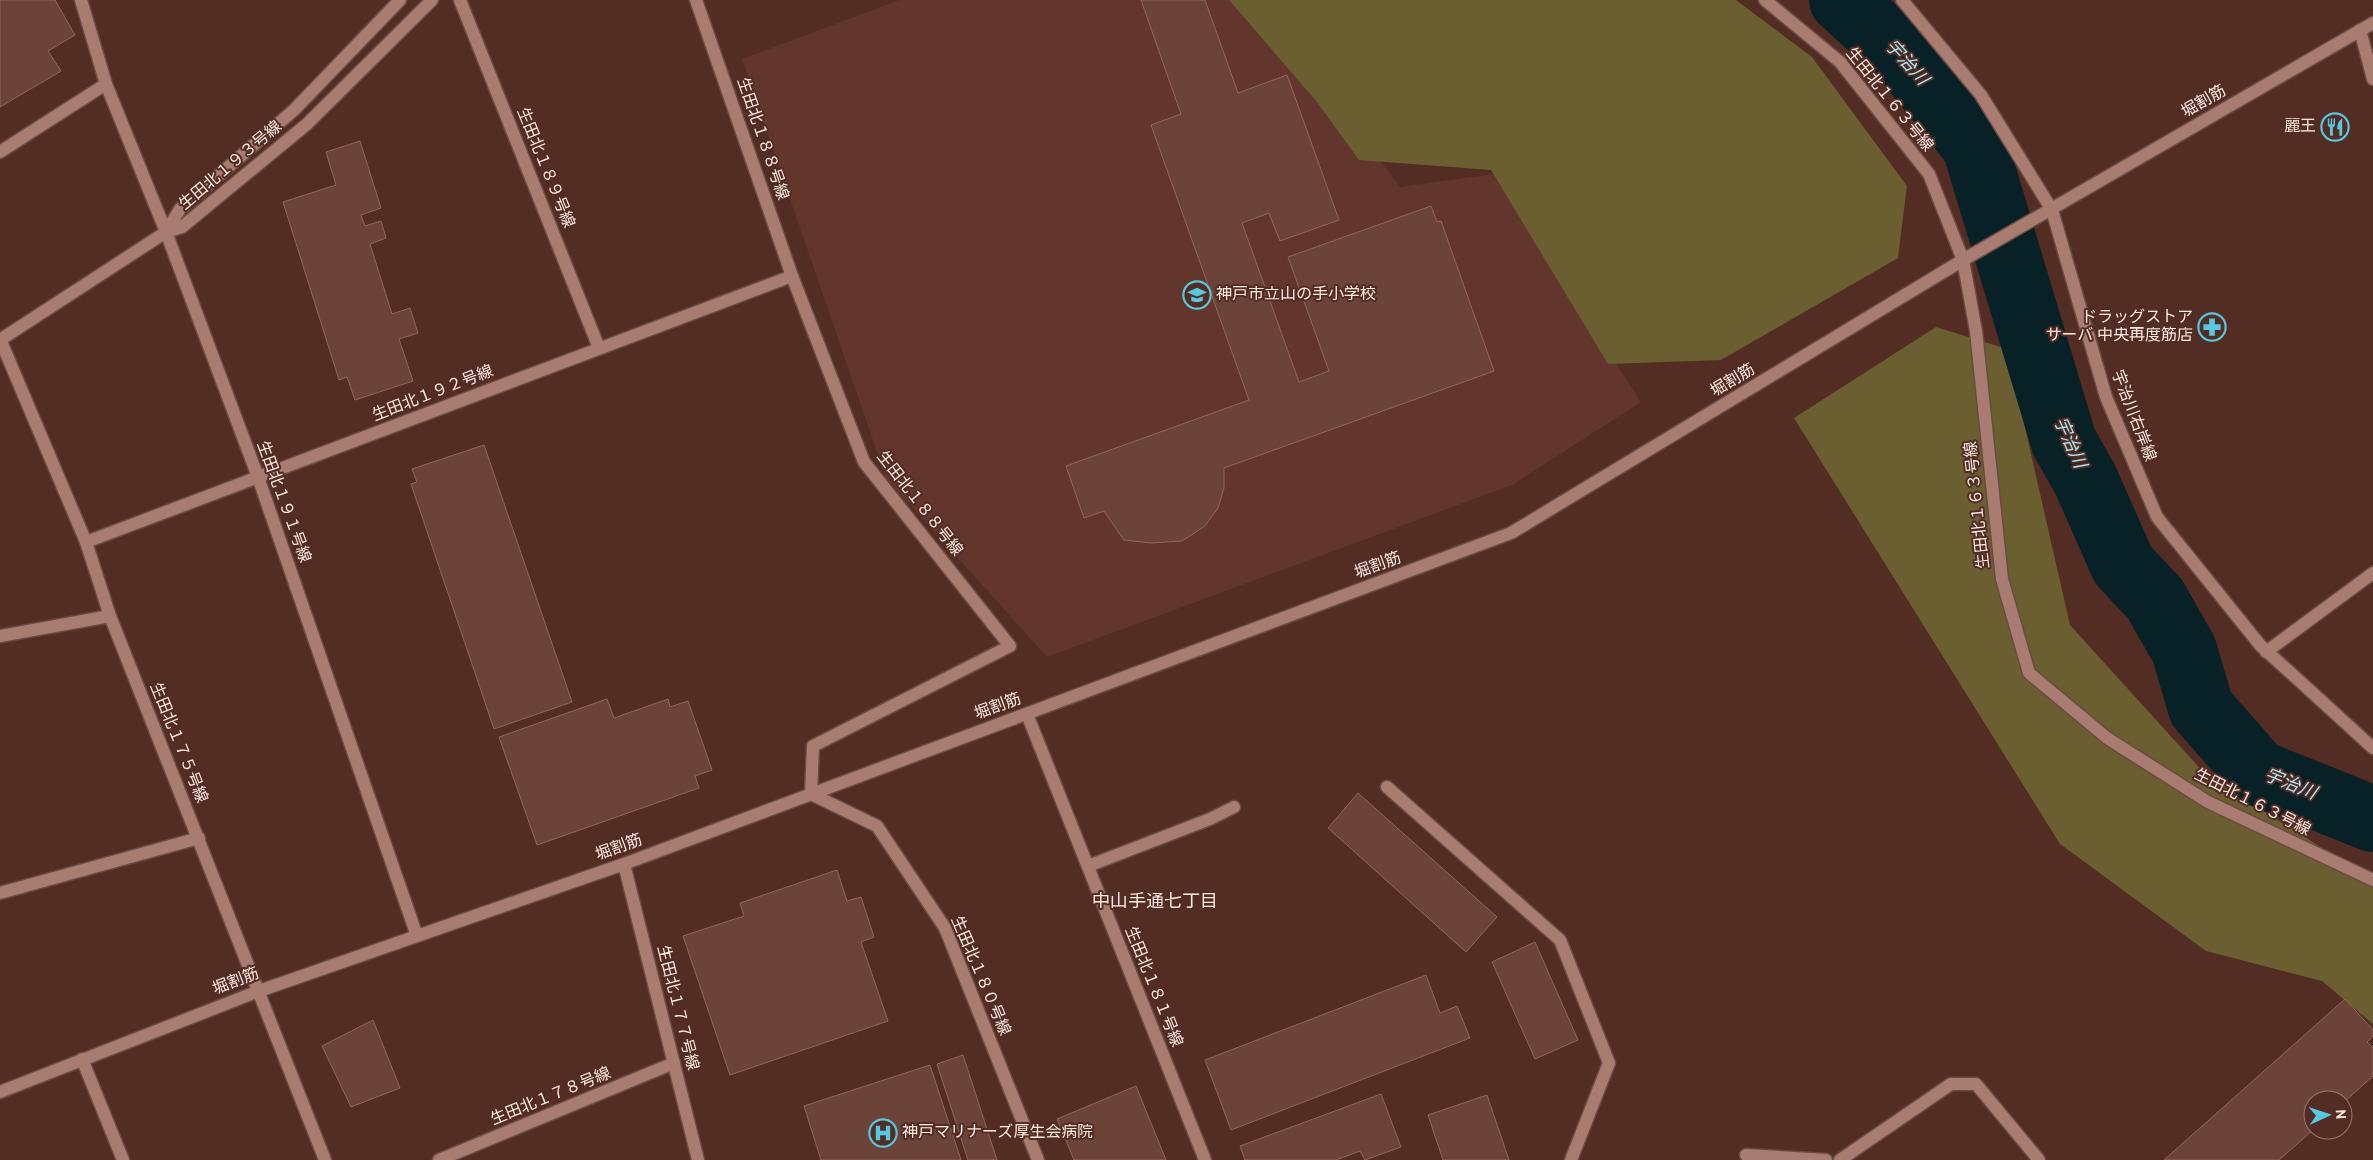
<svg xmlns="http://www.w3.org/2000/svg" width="2373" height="1160" viewBox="0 0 2373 1160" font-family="Overpass,'Noto Sans JP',sans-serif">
  <rect width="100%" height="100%" fill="#532c23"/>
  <polygon fill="#63362d" points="899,0 1261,0 1400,187 1493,174 1641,402 1512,485 1047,657 886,478 742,59"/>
  <g fill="#6b5e31">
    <polygon points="1229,0 1736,0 1812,57 1907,186 1898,258 1721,360 1608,364 1491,170 1359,160 1317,102"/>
    <polygon points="1936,327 2007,349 2070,625 2206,775 2373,880 2373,1024 2322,981 2206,951 2060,844 1794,418"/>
  </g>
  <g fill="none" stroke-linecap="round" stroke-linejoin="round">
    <polyline stroke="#082127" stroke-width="66" points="1842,0 1904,57 1975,146 2064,442 2085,479 2123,565 2155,599 2184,650 2201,708 2258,773 2373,819"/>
  </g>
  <g fill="#6b4339" stroke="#92675c">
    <polygon points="0,0 55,0 75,35 48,51 61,71 0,107"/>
    <polygon points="1141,0 1205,0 1238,93 1287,75 1339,220 1280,241 1269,213 1242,223 1299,382 1329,371 1288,257 1431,206 1437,222 1441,221 1494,371 1224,468 1224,488 1218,508 1205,526 1182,541 1151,543 1124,540 1104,511 1084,518 1066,466 1249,400 1151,125 1181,114"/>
    <polygon points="360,141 381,208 361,215 365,226 381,221 386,238 370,244 392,314 410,308 418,333 399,339 413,381 355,400 347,377 339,380 283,202 336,185 326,152"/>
    <polygon points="484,445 572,702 494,729 411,484 417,482 412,469"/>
    <polygon points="607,699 614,718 668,699 670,707 688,701 712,770 695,776 699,788 537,845 499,737"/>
    <polygon points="1358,793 1497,917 1466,952 1328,828"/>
    <polygon points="837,870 847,901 861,897 874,937 861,942 888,1021 730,1075 683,936 744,916 740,903"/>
    <polygon points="1535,942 1578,1040 1535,1059 1492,962"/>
    <polygon points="1426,975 1440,1013 1457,1006 1470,1038 1231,1130 1205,1060"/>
    <polygon points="2345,999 2373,1030 2373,1036 2367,1042 2373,1048 2373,1076 2343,1103 2343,1100 2313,1100 2313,1130 2279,1160 2164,1160"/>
    <polygon points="373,1020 400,1088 351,1107 322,1046"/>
    <polygon points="963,1055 997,1160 968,1160 937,1064"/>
    <polygon points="930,1065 961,1160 821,1160 804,1106"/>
    <polygon points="1136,1086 1166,1160 1074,1160 1057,1119"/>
    <polygon points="1381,1094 1401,1147 1365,1160 1360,1151 1336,1160 1245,1160 1240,1146"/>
    <polygon points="1487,1095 1509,1160 1443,1160 1428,1115"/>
  </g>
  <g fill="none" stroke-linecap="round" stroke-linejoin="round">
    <g stroke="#6a4a43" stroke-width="15">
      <g id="service">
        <polyline points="2360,30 2373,79"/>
        <polyline points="166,232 180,209 294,110 400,0"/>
        <polyline points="2266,652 2373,573"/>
        <polyline points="1387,787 1560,940 1609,1063 1571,1160"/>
        <polyline points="1088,866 1210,819 1234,807"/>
      </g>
    </g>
    <g stroke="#6a4a43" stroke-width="15">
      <g id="minor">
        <polyline points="81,0 106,84 166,232 258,477 417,936"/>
        <polyline points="460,0 599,348"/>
        <polyline points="696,0 792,276 864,462 1010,646 813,746 811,794 877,826 945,928 1038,1160"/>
        <polyline points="1765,0 1840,62 1929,174 1963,260 1976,331 2002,579 2029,673 2107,738 2208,802 2373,880"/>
        <polyline points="1902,0 1981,95 2052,210 2106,397 2157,517 2260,645 2373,748"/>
        <polyline points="0,152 106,84"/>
        <polyline points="0,340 166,232 182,227 307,124 432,0"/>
        <polyline points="86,542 792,276"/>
        <polyline points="0,636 110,616"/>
        <polyline points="1027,714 1205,1160"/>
        <polyline points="624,864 698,1160"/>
        <polyline points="0,893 199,838"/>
        <polyline points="82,1059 123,1160"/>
        <polyline points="1746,1155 1826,1160"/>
        <polyline points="439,1160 674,1063"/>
        <polyline points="1840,1160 1951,1084 1976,1084 2039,1160"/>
      </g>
    </g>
    <g stroke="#6a4a43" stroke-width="15">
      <g id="tertiary">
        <polyline points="0,339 86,542 110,616 325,1160"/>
        <polyline points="0,1092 259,991 624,864 1511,533 1963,260 2373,23"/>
      </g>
    </g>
    <use href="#service" stroke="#a97c71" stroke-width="12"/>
    <use href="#minor" stroke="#a97c71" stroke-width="12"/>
    <use href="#tertiary" stroke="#a97c71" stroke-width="12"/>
  </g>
  <defs>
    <g id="restaurant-ring" transform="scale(1.4375)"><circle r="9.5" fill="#532c23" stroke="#56c9e1" stroke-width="1.5"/><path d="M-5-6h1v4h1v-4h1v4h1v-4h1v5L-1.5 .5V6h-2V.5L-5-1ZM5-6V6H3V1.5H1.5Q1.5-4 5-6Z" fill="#56c9e1"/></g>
    <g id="school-ring" transform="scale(1.4375)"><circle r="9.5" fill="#532c23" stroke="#56c9e1" stroke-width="1.5"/><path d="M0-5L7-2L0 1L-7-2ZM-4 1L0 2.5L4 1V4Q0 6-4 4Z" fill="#56c9e1"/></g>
    <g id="pharmacy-ring" transform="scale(1.4375)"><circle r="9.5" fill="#532c23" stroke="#56c9e1" stroke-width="1.5"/><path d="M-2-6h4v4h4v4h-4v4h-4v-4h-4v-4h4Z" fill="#56c9e1"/></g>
    <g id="hospital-ring" transform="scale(1.4375)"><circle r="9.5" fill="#532c23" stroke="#56c9e1" stroke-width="1.5"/><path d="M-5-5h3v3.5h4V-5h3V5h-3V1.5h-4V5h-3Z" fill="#56c9e1"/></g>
  </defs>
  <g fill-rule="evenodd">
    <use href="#restaurant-ring" x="2335" y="127"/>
    <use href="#school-ring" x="1197" y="295"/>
    <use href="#pharmacy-ring" x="2212" y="327"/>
    <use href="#hospital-ring" x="883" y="1133"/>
  </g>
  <g text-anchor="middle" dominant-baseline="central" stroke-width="4" stroke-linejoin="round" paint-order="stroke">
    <g font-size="16" fill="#fde8e3" stroke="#532c23">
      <text transform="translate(1889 100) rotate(51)">生田北１６３号線</text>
      <text transform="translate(2204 102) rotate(-30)">堀割筋</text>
      <text transform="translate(762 139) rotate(71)">生田北１８８号線</text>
      <text transform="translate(231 166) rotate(-40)">生田北１９３号線</text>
      <text transform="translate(545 168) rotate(68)">生田北１８９号線</text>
      <text transform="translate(1733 381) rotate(-31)">堀割筋</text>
      <text transform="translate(433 394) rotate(-21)">生田北１９２号線</text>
      <text transform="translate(2133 416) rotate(69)">宇治川右岸線</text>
      <text transform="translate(283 502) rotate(70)">生田北１９１号線</text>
      <text transform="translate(919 504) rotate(52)">生田北１８８号線</text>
      <text transform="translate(1978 505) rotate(-96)">生田北１６３号線</text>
      <text transform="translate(1378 566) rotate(-20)">堀割筋</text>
      <text transform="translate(998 707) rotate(-20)">堀割筋</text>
      <text transform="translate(178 743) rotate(68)">生田北１７５号線</text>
      <text transform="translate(2252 803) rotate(27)">生田北１６３号線</text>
      <text transform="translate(619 848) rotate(-20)">堀割筋</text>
      <text transform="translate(980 976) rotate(67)">生田北１８０号線</text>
      <text transform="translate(236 982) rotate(-21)">堀割筋</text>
      <text transform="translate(1153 987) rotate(68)">生田北１８１号線</text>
      <text transform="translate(677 1008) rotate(76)">生田北１７７号線</text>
      <text transform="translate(551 1097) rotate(-22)">生田北１７８号線</text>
    </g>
    <g font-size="16" fill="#fde8e3" stroke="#532c23" text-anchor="end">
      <text x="2316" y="127">麗王</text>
      <text x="1216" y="295" text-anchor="start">神戸市立山の手小学校</text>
      <text x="2193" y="318">ドラッグストア<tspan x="2193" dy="18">サーバ 中央再度筋店</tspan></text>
      <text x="902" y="1133" text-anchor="start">神戸マリナーズ厚生会病院</text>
    </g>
    <g font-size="18" font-style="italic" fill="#a9e9f8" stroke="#532c23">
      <text transform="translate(1906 63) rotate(48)">宇治川</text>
      <text transform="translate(2069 443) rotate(66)">宇治川</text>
      <text transform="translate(2290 785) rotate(22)">宇治川</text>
    </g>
    <g font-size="18" fill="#fde8e3" stroke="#532c23">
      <text x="1155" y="902">中山手通七丁目</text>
    </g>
  </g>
  <g transform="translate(2328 1115) rotate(87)"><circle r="24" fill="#532c23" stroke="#977770"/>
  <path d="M0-4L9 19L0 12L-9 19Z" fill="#56c9e1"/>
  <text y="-8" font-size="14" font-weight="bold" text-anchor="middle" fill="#fde8e3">N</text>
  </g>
</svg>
